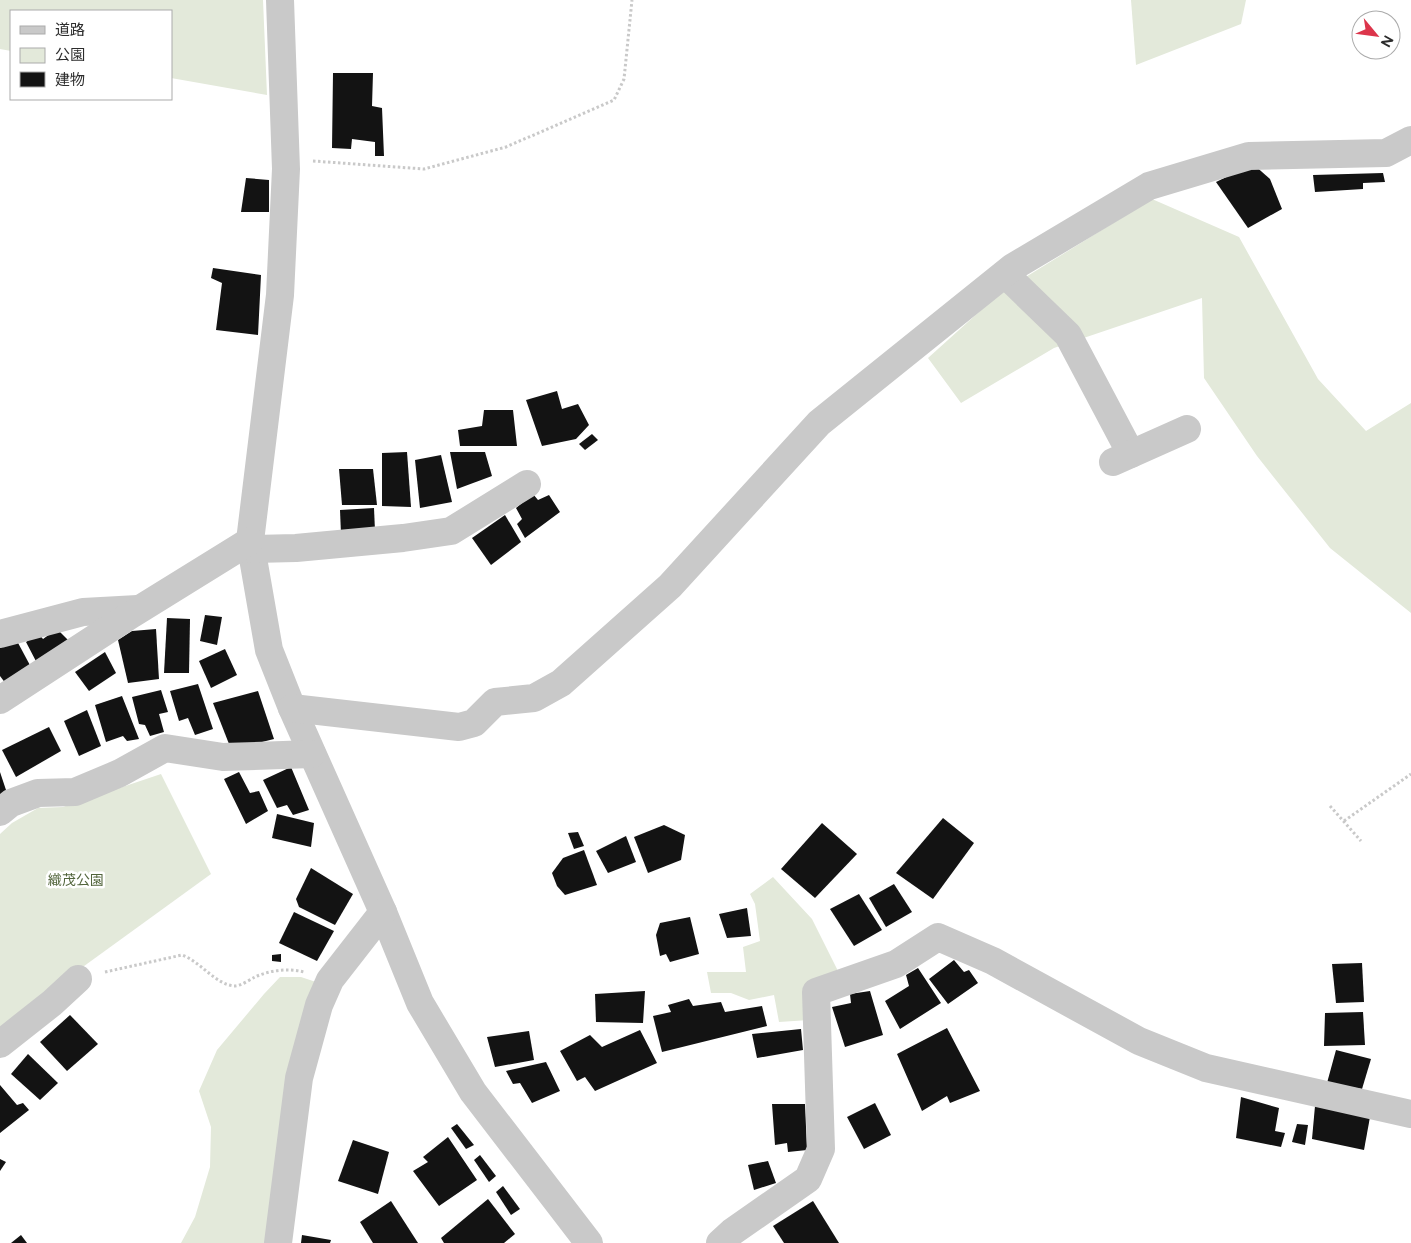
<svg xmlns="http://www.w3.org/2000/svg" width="1411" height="1243" viewBox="0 0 1411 1243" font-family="Figtree,'Noto Sans JP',sans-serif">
  <rect width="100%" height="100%" fill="#fff"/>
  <g fill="#e3e9da">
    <polygon points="0,0 263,0 267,95 171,78 171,11 11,11 11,51 0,49"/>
    <polygon points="1131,0 1246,0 1241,24 1136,65"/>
    <polygon points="1152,199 1239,237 1318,379 1366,431 1411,403 1411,613 1330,548 1257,456 1204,378 1202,298 1054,348 961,403 928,358 1000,293"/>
    <polygon points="161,774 211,874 0,1027 0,834 12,823 38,808 63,807"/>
    <polygon points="773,877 812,919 838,971 809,1020 779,1022 774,995 749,1000 731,993 711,993 707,972 746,972 743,947 760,941 755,904 750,894"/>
    <polygon points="280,977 301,977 319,983 270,1243 181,1243 195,1217 210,1167 211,1127 199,1091 217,1050 264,994"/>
  </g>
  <g fill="#131313">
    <polygon points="333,73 373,73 372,106 382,108 384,156 375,156 375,142 352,139 351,149 332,148"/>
    <polygon points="1253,164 1270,179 1282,209 1248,228 1216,182"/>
    <polygon points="1383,173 1385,182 1363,183 1363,189 1315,192 1313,175"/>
    <polygon points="246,178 269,180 269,212 241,212"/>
    <polygon points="213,268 261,275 258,335 216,330 222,283 211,278"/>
    <polygon points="557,391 562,409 578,404 589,425 576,439 542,446 526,400"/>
    <polygon points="484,410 513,410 517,446 460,446 458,430 482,426"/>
    <polygon points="592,434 598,440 585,450 579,444"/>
    <polygon points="407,452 411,507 382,506 382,453"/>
    <polygon points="450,452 485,452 492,476 457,489"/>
    <polygon points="441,455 452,502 420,508 415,460"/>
    <polygon points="339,469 373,469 377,505 342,505"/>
    <polygon points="533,494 538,500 549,495 560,512 525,538 517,524 522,519 516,508"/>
    <polygon points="374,508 375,531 341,534 340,510"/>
    <polygon points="505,515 521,542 491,565 472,538"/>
    <polygon points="205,615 222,617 217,645 200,641"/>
    <polygon points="167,618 190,619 189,673 164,673"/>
    <polygon points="57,629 73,645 39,667 26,642 38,633 43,639"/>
    <polygon points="156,629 159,679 128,683 118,640 132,631"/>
    <polygon points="17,641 32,669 6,684 0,676 0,648"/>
    <polygon points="225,649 237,675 211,688 199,661"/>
    <polygon points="105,652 116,673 89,691 75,672"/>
    <polygon points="198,684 213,729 195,735 188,718 179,721 170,691"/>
    <polygon points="161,690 168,712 159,714 164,732 150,736 145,725 139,724 132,697"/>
    <polygon points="258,691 274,739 250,745 229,744 213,703"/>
    <polygon points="122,696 139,739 127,741 123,736 106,742 95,705"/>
    <polygon points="87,710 101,746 79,756 64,721"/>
    <polygon points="49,727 61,751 16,777 2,750"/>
    <polygon points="291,767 309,810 293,815 287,805 277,808 263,780"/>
    <polygon points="0,772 7,793 0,795"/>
    <polygon points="239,772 250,793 259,791 268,811 246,824 224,779"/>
    <polygon points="277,814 314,823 311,847 272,838"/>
    <polygon points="943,818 974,843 933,899 896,873"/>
    <polygon points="822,823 857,854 815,898 781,869"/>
    <polygon points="664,825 685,835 681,860 648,873 634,837"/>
    <polygon points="578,832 584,846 574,849 568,833"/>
    <polygon points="626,836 636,862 608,873 596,851"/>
    <polygon points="584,850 597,885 565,895 557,886 552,873 563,858"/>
    <polygon points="311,868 353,894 335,925 299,907 296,899"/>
    <polygon points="894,884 912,912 886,927 869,898"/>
    <polygon points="859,894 882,930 854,946 830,909"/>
    <polygon points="747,908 751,936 727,938 719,914"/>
    <polygon points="294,912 334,931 317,961 279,943"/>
    <polygon points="690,917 699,954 670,962 666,954 660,956 656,935 660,923"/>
    <polygon points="281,954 281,962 272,961 272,955"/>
    <polygon points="954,960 964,972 969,970 978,983 948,1004 929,979"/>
    <polygon points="1362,963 1364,1002 1336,1003 1332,964"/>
    <polygon points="918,968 941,1003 900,1029 885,1001 909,986 906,975"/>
    <polygon points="645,991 643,1023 596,1022 595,994"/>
    <polygon points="870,991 883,1035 845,1047 832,1007 851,1003 850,994"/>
    <polygon points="689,999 693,1006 721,1002 725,1012 762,1006 767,1026 662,1052 653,1016 671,1012 668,1005"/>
    <polygon points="1363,1012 1365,1045 1324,1046 1325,1013"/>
    <polygon points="70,1015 98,1044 67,1071 40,1042"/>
    <polygon points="947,1028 980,1091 950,1103 947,1096 922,1111 897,1054"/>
    <polygon points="801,1029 803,1050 757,1058 752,1034"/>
    <polygon points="640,1030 657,1063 595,1091 585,1077 577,1081 560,1051 590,1035 602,1047"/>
    <polygon points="529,1031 534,1060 495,1067 487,1037"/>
    <polygon points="1336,1050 1371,1059 1362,1089 1327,1083"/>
    <polygon points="28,1054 58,1083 40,1100 11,1074"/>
    <polygon points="546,1062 560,1091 532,1103 520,1083 513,1084 506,1071"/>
    <polygon points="0,1085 17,1105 23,1103 29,1110 0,1133"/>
    <polygon points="1241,1097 1279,1108 1275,1131 1285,1133 1281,1147 1236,1138"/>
    <polygon points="875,1103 891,1135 864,1149 847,1117"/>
    <polygon points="772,1104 805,1104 807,1150 788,1152 787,1143 775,1145"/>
    <polygon points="1315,1106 1370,1117 1364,1150 1312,1139"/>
    <polygon points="457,1124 474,1145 466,1149 451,1128"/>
    <polygon points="1297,1124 1308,1125 1305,1145 1292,1142"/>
    <polygon points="448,1137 477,1180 439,1206 413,1171 428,1162 423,1157"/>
    <polygon points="353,1140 389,1152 378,1194 338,1181"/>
    <polygon points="480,1155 496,1176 489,1182 474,1160"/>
    <polygon points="0,1159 6,1162 0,1171"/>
    <polygon points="768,1161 776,1183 754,1190 748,1165"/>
    <polygon points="503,1186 520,1209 511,1215 496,1192"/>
    <polygon points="488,1199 515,1234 504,1243 444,1243 441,1238"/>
    <polygon points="391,1201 418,1243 373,1243 360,1222"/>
    <polygon points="813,1201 839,1243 784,1243 773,1226"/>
    <polygon points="21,1235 27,1243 11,1243"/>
    <polygon points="302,1235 331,1240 330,1243 301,1243"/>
  </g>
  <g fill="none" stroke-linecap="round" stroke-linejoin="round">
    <g stroke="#c9c9c9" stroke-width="3" stroke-dasharray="2.5 2.5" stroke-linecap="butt">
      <polyline points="313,161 424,169 506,147 614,100 624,79 632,0"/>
      <polyline points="1330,806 1361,841"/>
      <polyline points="1344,821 1411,774"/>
      <path d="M105,972l77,-17c19,7 33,29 52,31 7,0 15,-6 21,-9 15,-7 33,-9 49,-5"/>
    </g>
    <g stroke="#c9c9c9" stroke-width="28">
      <polyline points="280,0 286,169 280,295 250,541 269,650 292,708 383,912 420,1003 473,1092 589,1243"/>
      <polyline points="1005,274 1068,335 1131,454"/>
      <polyline points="1113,462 1187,429"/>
      <polyline points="251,549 296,548 403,538 451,531 527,484"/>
      <polyline points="0,634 83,612 138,609"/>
      <polyline points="0,700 132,614 250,541"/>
      <polyline points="292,708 459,727 474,723 495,702 534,698 561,683 670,586 819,423 1013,267 1149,186 1249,156 1386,153 1411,140"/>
      <polyline points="0,812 11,803 38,793 75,792 120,773 165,748 223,757 312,754"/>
      <polyline points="0,1044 52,1003 78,979"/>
      <polyline points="278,1243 299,1078 319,1005 330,980 383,912"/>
      <polyline points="720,1243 732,1232 808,1179 821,1149 816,992 896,964 938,937 993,961 1139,1041 1206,1068 1411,1114"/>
    </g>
  </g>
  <g text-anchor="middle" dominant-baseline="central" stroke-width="5" stroke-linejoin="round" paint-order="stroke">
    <g font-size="14" fill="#52653c" stroke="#fff">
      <text x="76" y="880">織茂公園</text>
    </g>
  </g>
  <rect x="10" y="10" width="162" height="90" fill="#ffffff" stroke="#ababab"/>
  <rect x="20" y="26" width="25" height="8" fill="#c9c9c9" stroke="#ababab"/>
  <text x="55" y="35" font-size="15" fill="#2c2c2c">道路</text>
  <rect x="20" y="48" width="25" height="15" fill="#e3e9da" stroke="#ababab"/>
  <text x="55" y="60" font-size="15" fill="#2c2c2c">公園</text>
  <rect x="20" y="72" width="25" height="15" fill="#131313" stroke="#ababab"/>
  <text x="55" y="85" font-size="15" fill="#2c2c2c">建物</text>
  <g transform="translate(1376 35) rotate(119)"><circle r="24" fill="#ffffff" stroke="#ababab"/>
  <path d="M0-4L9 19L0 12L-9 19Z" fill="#dc354b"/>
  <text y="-8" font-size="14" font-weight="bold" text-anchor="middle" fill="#2c2c2c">N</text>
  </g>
</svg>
